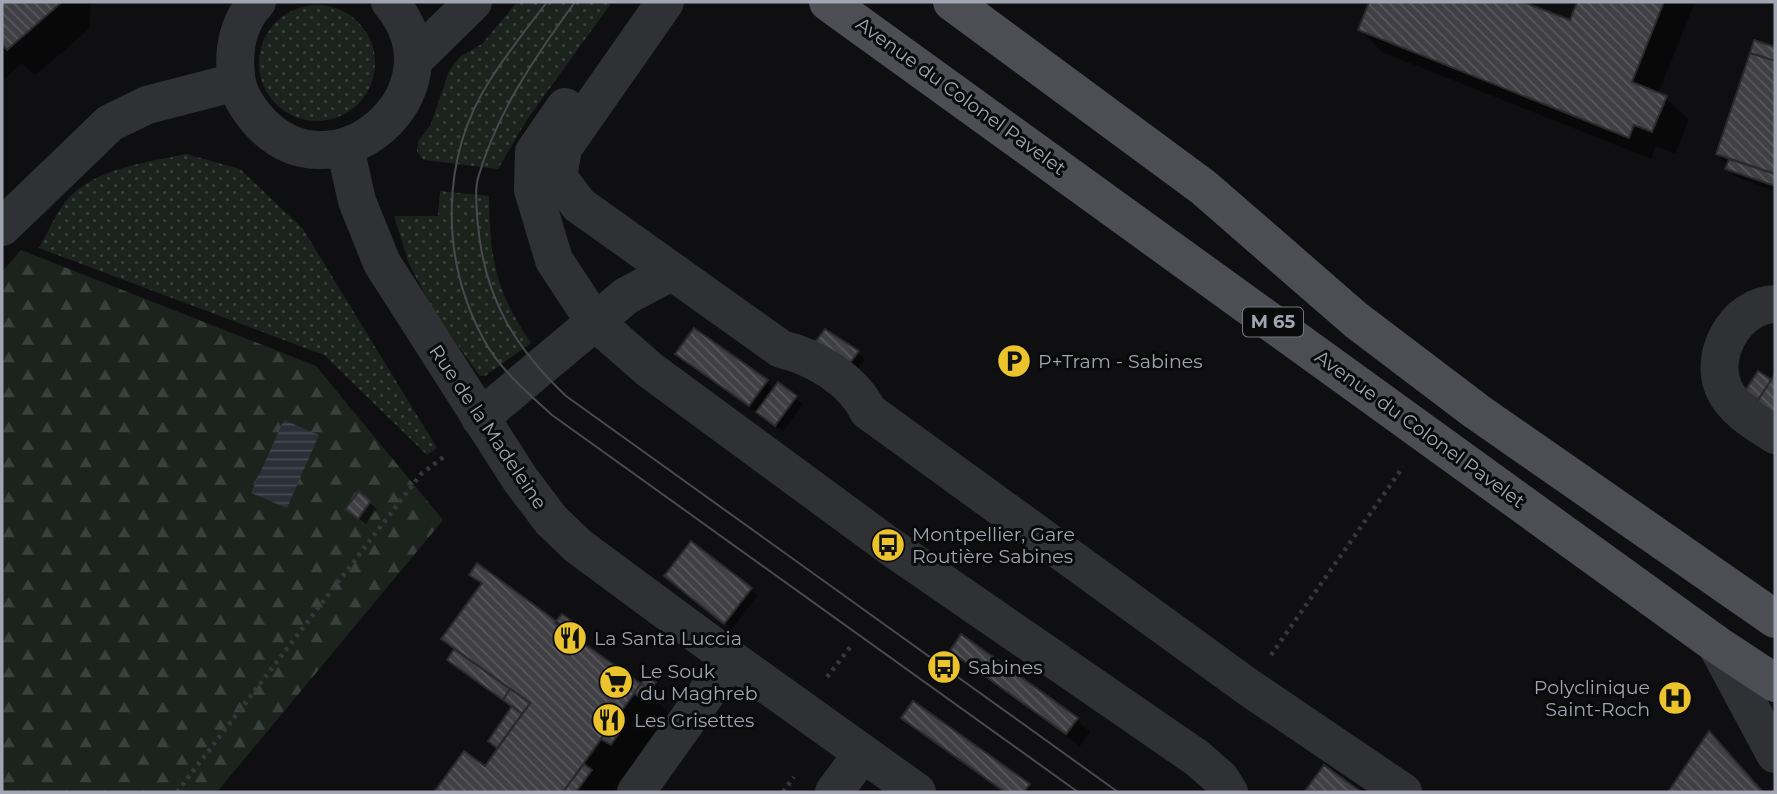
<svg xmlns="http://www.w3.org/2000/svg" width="1777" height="794" viewBox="0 0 1777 794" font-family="Montserrat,sans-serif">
  <defs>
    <pattern id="grass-dots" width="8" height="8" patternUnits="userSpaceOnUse" patternTransform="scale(1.75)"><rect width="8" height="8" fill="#1c231d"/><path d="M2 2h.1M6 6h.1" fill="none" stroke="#3a403b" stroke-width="1.8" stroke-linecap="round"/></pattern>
    <pattern id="forest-firs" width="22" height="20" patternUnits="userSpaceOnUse" patternTransform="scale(1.75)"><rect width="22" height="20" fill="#1c231d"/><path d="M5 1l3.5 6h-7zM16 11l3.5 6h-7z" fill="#3a403b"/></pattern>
    <pattern id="water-rules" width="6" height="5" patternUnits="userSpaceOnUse" patternTransform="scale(1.75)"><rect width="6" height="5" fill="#293038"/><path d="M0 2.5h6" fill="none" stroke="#454b52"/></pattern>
    <pattern id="building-back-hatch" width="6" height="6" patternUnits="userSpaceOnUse" patternTransform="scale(1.75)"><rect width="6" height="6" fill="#3f3f44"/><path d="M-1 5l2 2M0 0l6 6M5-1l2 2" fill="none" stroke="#58585d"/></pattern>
  </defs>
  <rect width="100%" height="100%" fill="#0f0f11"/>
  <g fill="url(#grass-dots)">
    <polygon points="517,2 612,2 526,121 498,169 424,160 417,152 418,141 431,124 449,71 460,57 482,44"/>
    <circle cx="317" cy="63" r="58"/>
    <path d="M186,154l54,15 63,60 134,219 -10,7 -103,-100 -285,-107c10,-17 20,-43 35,-55 29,-26 75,-31 112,-39z"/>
    <path d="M440,191l49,5c1,63 6,94 42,147l-46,33h-5l-4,-5 -43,-61 -24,-46 -15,-48h44z"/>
  </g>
  <polygon fill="url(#forest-firs)" points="21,250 316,366 443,520 217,792 2,792 2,272"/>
  <polygon fill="url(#water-rules)" points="284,420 319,435 287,508 251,493"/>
  <g fill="#0007">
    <polygon points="2,2 91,2 89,29 35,75 22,63 2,81"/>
    <polygon points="1371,2 1526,2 1525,4 1571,23 1579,2 1695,2 1658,94 1666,98 1689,120 1675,154 1656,146 1651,159 1382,52 1360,29"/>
    <polygon points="1755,43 1775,49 1775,191 1734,176 1718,154"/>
    <polygon points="825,331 865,359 852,377"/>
    <polygon points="678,354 766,382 775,390 779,385 803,404 783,431 691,367"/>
    <polygon points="359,494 377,509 366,524 354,515"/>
    <polygon points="477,566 557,624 563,616 588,637 582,645 642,686 655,683 661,690 655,699 669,714 613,792 436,792 464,753 485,768 499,749 496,747 514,707 444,639 482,585 471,574"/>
    <polygon points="673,583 751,590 757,596 732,629"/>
    <polygon points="952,651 1076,719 1090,732 1080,746 965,664"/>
    <polygon points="903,718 1028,786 1035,792 1005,792"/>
    <polygon points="1710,733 1736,760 1764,792 1669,792"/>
    <polygon points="1324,768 1358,792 1309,792"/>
  </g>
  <g fill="url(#building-back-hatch)" stroke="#2a292c" stroke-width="2">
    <polygon points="2,2 62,2 7,50 2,44"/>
    <polygon points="1369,2 1523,2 1570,20 1577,2 1664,2 1632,82 1667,96 1652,132 1634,125 1629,138 1358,30"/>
    <polygon points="1754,40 1775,47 1775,61 1750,53"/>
    <polygon points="1750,53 1775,61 1775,174 1716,154"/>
    <polygon points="1729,159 1775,174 1775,186 1725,169"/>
    <polygon points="694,328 768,380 749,406 675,354"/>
    <polygon points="825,329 859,351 844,371 812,346"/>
    <polygon points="1758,371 1772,380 1758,400 1745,391"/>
    <polygon points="1775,374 1775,414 1757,402"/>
    <polygon points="778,382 797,396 775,426 756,412"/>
    <polygon points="359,491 371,501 358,519 345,509"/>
    <polygon points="691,541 752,588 724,624 664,576"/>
    <polygon points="477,563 556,621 555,623 641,684 563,792 434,792 464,751 485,766 530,703 441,639 482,583 469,575"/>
    <polygon points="562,614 583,629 577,636 556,621"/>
    <polygon points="961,634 1078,718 1066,734 950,651"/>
    <polygon points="961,634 1078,718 1066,734 950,651"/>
    <polygon points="454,649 510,689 503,700 447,660"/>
    <polygon points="647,675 656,682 651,690 641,684"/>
    <polygon points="641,684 651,690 643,700 634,693"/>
    <polygon points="510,689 530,703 522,714 503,700"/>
    <polygon points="913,701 1029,784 1024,792 1005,792 901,718"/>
    <polygon points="913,701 1030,784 1024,792 1005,792 901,718"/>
    <polygon points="512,706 522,714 497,748 488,741"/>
    <polygon points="613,723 622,729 611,745 601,739"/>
    <polygon points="1709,731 1763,792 1668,792"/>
    <polygon points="584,764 592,770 576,792 563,792"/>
    <polygon points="1324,765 1361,792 1305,791"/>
  </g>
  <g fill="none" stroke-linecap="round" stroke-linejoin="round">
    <g stroke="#36373c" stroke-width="4.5" stroke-dasharray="3.5 5" stroke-linecap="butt">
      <polyline points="1271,655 1403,467"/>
      <polyline points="827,677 851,646"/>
      <polyline points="177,792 421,474 445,456"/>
      <polyline points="783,792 794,777"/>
    </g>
    <g stroke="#303135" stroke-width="38">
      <path d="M257,2c-19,20 -24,48 -21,74 1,16 11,31 21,43 74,87 210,-27 133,-117"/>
      <path d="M665,2l-102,146 -5,29 21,28 202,144c34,8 72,31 87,62l380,276 155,105"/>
      <polyline points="413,61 473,2"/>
      <polyline points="565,107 534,152 533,190 554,260 594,321 650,370 888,545 1197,758 1220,778 1229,792"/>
      <polyline points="345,147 357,201 382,263 520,479 551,520 578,546 731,659 917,792"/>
      <polyline points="2,227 110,123 147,105 236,82"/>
      <path d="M1775,304c-40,1 -69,54 -49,89 11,19 31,30 49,42"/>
      <polyline points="480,418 626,296 671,272"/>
      <polyline points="1716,644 1775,754"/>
      <polyline points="636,792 731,659"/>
      <polyline points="834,792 862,754"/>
    </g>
    <g stroke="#4d4d54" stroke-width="38">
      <polyline points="828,2 1716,644 1775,683"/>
      <polyline points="952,2 1203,187 1356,320 1476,411 1775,619"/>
    </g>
    <g stroke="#494a50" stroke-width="2">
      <path d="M547,2c-19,25 -40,51 -57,78 -50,78 -50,179 -6,260 16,30 44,53 68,75l526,377"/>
      <path d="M575,2c-40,55 -78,110 -97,176 -4,14 -1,33 0,48 7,72 36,121 88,170l552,396"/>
    </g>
  </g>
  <defs>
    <g id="parking-disc" transform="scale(1.75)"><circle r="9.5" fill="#ebc42d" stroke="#0a0a0b"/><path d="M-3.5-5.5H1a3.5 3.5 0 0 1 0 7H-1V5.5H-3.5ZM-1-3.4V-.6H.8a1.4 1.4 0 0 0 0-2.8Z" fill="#111"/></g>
    <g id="bus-disc" transform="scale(1.75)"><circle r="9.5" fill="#ebc42d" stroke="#0a0a0b"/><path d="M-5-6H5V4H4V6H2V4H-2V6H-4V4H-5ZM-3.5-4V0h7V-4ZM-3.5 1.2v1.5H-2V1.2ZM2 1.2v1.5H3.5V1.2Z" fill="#111"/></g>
    <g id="restaurant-disc" transform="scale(1.75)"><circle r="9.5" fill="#ebc42d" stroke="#0a0a0b"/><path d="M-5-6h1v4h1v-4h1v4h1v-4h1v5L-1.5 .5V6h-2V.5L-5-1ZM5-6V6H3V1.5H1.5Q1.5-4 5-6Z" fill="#111"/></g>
    <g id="supermarket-disc" transform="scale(1.75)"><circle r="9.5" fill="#ebc42d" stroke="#0a0a0b"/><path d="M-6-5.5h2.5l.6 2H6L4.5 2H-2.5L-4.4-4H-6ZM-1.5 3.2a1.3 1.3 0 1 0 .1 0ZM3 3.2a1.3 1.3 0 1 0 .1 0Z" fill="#111"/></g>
    <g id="hospital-disc" transform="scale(1.75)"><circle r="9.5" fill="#ebc42d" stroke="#0a0a0b"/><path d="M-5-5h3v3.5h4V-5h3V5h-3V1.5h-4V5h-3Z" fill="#111"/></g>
  </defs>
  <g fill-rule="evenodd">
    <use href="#parking-disc" x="1014" y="361"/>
    <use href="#bus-disc" x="888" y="545"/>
    <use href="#restaurant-disc" x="570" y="638"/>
    <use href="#bus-disc" x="944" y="667"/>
    <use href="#supermarket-disc" x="616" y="682"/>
    <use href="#hospital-disc" x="1675" y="698"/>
    <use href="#restaurant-disc" x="609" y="720"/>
  </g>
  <g text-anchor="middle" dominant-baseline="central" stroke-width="6" stroke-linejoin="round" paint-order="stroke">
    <rect fill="#0a0a0b" stroke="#74767f" stroke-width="2" x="1243" y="307.5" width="60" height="29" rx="5"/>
    <g font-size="18" font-weight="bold" fill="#a1a4b1">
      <text x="1273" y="322">M 65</text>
    </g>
    <g font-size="19" fill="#a1a4b1" stroke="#0a0a0b">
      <text transform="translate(961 96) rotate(36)">Avenue du Colonel Pavelet</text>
      <text transform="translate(488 427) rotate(56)">Rue de la Madeleine</text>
      <text transform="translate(1420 429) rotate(36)">Avenue du Colonel Pavelet</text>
    </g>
    <g font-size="19" fill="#a1a4b1" stroke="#0a0a0b" text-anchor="start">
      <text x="1038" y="361">P+Tram - Sabines</text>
      <text x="912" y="534">Montpellier, Gare<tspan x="912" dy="22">Routière Sabines</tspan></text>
      <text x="594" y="638">La Santa Luccia</text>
      <text x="968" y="667">Sabines</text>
      <text x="640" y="671">Le Souk<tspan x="640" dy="22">du Maghreb</tspan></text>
      <text x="1650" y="687" text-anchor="end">Polyclinique<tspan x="1650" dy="22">Saint-Roch</tspan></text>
      <text x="634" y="720">Les Grisettes</text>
    </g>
  </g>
  <rect width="1777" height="794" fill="none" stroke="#a1a4b1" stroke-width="7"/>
</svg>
